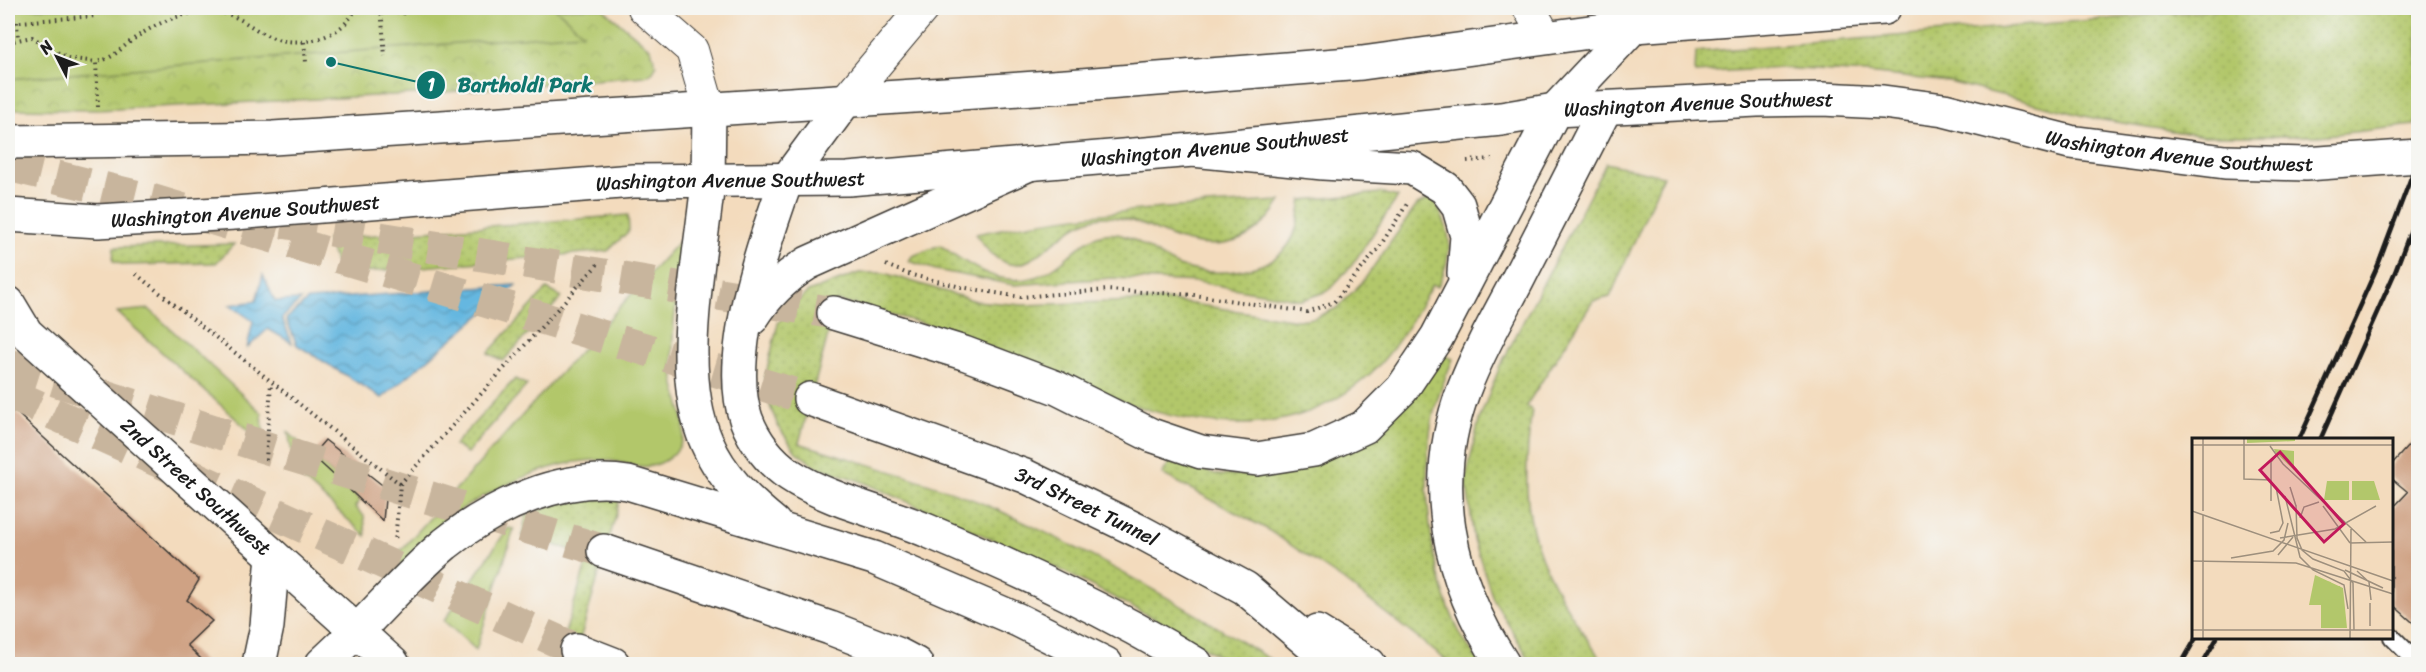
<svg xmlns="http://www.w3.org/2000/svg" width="2426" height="672" viewBox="0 0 2426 672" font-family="Sriracha,sans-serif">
  <defs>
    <pattern id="grass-dots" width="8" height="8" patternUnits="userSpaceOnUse" patternTransform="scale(1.5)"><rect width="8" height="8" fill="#b2c76b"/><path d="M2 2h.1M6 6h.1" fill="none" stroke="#98aa5c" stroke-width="1.8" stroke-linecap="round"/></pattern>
    <pattern id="park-crowns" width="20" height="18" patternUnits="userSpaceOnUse" patternTransform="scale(1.5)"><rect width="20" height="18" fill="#b2c76b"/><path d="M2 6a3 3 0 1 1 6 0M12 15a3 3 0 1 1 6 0" fill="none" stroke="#98aa5c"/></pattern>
    <pattern id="water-waves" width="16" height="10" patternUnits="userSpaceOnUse" patternTransform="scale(1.5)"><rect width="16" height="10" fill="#65b7e0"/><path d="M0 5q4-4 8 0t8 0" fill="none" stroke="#5294b5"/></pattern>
  </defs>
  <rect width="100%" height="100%" fill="#f6f6f2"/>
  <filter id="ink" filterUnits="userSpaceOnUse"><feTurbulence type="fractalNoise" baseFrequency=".0167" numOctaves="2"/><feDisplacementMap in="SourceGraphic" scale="12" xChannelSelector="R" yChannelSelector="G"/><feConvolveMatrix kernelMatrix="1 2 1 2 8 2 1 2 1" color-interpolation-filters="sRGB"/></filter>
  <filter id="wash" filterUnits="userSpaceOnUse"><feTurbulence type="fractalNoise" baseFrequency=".008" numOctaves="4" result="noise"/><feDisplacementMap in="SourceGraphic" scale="24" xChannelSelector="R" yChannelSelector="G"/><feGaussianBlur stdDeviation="1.35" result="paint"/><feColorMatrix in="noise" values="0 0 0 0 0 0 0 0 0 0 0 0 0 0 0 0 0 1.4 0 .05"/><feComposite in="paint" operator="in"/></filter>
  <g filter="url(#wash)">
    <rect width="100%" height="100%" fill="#f3dbbd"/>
    <g fill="url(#grass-dots)" stroke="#677244" stroke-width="1.5">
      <polygon points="2242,8 2418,8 2418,112 2414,125 2319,136 2204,136 2097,119 1949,82 1867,73 1782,68 1695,73 1696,52"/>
      <path d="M1606,163l57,13 -53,121 -17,4 -67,105 6,4c-17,119 7,158 72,254h-72l-39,-65 -19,-59 -8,-62 13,-58 21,-54z"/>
      <path d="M1381,193l17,4 -46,68 -24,26 -26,9 -104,-18 -86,-4 -98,7 -78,-15 -27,-9 3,-5 28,-11c37,26 75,53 119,19 14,-11 26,-26 45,-30 27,-5 51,23 75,32 32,11 89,9 110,-22 9,-13 10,-28 13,-44z"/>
      <path d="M1433,197c19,37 22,51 5,90l-6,-2c-18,31 -35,64 -62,89 -125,112 -287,8 -415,-41 -16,-7 -35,-10 -52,-15 -22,-5 -44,-13 -66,-17l-38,142c66,21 135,39 199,67 97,44 189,97 279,154h-45l-75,-44 -96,-50 -198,-88 -45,-15 -22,-15 -18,-26 -8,-20 -5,-28 13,-55 15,-18 15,-13 51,-19h25l92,28 47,4 143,-5 131,20 17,-2 23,-10 27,-28 53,-75z"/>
      <path d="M1281,201c-26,43 -62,53 -109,36 -20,-8 -42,-20 -65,-20 -55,-2 -82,95 -131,17 101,-22 202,-28 305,-33z"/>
      <polygon points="628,215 629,231 608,251 340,274 327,239"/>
      <polygon points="234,244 216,263 124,265 113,261 114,247"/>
      <polygon points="547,289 562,297 503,361 488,353"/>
      <path d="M1443,354l10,5c-7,17 -15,35 -19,52 -15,66 -5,163 27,224 5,10 14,20 21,29h-31l-108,-84 -78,-52 -103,-54 8,-12 50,13 47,-1 43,-12z"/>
      <polygon points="515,379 527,385 467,453 454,445"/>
      <polygon points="599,499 619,500 617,511 577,650 579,664 559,664 557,659 593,542 580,536 572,550 522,536 526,516 554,504"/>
    </g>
    <polygon fill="url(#park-crowns)" stroke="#677244" stroke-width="1.5" points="8,8 602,8 651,49 656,66 652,73 645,76 433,93 98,110 8,109"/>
    <g fill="#b2c76b" stroke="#677244" stroke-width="1.5">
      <polygon points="8,8 555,8 583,33 8,79"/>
      <path d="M688,239c-10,45 -19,94 -14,140 2,17 12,38 10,54 -2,16 -15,28 -29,32 -14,5 -35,-4 -50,-5 -49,-2 -104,25 -145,50l2,5 -56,54 -12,-11 286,-318z"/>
      <polygon points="149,309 262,413 264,444 117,312"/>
      <polygon points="288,432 360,500 355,507 364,516 366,536 296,473"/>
      <polygon points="508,528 514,529 476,650 444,621"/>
    </g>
    <g fill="url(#water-waves)" stroke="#406a7e" stroke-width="1.5">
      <polygon points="263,275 275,301 301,300 282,318 292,343 268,329 247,348 253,321 230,305 256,301"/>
      <polygon points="516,285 382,398 297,345 286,319 308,300"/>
    </g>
    <g id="blocks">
      <g fill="#cfa284">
        <polygon points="8,405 199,580 187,600 212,621 187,645 206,664 8,664"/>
        <polygon points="2418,435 2418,627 2391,603 2391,510 2408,492 2391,478 2391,465"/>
        <polygon points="325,440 386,488 383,521 312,455"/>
      </g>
    </g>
  </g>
  <g filter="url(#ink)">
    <use href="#blocks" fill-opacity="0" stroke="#3c3934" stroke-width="1.5"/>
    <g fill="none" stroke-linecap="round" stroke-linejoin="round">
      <g stroke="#c8b59d" stroke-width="33" stroke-dasharray="33 16" stroke-linecap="butt">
        <polyline points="8,165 151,200 810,399"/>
        <polyline points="283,222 834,313"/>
        <polyline points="8,365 264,447 604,551"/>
        <polyline points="8,393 577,650"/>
      </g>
      <g stroke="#3c3934" stroke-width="20">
        <polyline id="service" points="2392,637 2418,663"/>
      </g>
      <g stroke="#3c3934" stroke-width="34">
        <g id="minor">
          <polyline points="644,8 692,50 709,109"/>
          <polyline points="1529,8 1545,36"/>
          <polyline points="845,101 923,8"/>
        </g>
      </g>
      <g stroke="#3c3934" stroke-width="36">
        <g id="primary">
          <polyline points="1555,110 1634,26"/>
          <polyline points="8,142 273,138 1081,85 1362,63 1634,26 1884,8"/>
          <polyline points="708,181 709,109"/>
          <polyline points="786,181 845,101"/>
          <path id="s1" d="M8,215l90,6 137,-8 398,-32 215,-2 345,-29 308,-31 54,-9 202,-10 65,-1 61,3 61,8 126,32 155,20 81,2 112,-8"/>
          <path id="s2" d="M8,303l18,30 367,331"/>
          <polyline points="259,664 267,626 273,556"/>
          <polyline points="322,664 356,632"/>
        </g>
      </g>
      <g stroke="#3c3934" stroke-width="36">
        <g id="motorway">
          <polyline points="1193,150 1323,163 1412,168 1445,188 1458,205 1467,236 1464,273"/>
          <path d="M708,181c-7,78 -34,190 -1,262 14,33 40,58 67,80"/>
          <path d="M786,181c-22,61 -62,175 -40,238 8,22 24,43 44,56 37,25 96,38 138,56 92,39 183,81 268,133"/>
          <polyline points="834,313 964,353 1057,388 1151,435 1201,452 1257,459 1314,450 1364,427 1402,389 1437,337 1555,110"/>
          <path d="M752,318c15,-24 32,-40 56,-55l221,-99"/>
          <path id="s3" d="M810,399l215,77 114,55 106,57 89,76"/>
          <polyline points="604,551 830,628 897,654 916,664"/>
          <path d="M356,632c29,-29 57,-61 89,-88 49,-39 119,-71 183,-61l246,75 144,62 88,44"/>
          <polyline points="1317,632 1369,664"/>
          <polyline points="577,650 613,664"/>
          <path d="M1503,664c-54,-83 -76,-179 -39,-275 14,-37 34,-72 52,-106 30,-58 59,-116 89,-174"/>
        </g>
      </g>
      <g stroke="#3c3934" stroke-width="4" stroke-dasharray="1.5 4.5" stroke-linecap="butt">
        <polyline points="381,8 385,56"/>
        <polyline points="393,8 399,14 404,13 407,8"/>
        <polyline points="8,15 11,23"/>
        <polyline points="17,22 18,39"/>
        <polyline points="8,23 95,16 103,8"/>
        <polyline points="8,42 32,37 67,58 96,62"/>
        <polyline points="304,42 306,62"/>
        <path d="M98,107l-2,-45c16,-3 22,-11 35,-21 26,-19 52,-30 84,-29 24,1 38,19 59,26 30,10 69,-1 82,-30"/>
        <polyline points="1467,161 1492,159"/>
        <polyline points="886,265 908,274 961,287 1020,297 1107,290 1194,295 1307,312 1334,302 1378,249 1407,204"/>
        <polyline points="136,274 400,484 395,542"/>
        <polyline points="266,460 271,383"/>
        <polyline points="400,484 598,264"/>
      </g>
      <use href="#service" stroke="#fff" stroke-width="16"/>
      <use href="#minor" stroke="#fff" stroke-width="32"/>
      <use href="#primary" stroke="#fff" stroke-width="33"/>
      <use href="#motorway" stroke="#fff" stroke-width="33"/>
      <g stroke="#1c1c1c" stroke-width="4.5">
        <polyline points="2299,440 2378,265 2418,159"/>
        <polyline points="2320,440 2395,272 2418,211"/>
        <polyline points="2181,664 2196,638"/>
        <polyline points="2202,664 2217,638"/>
      </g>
    </g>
  </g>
  <g text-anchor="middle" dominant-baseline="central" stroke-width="4.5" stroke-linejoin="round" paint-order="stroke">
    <g font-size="20" fill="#1c1c1c" stroke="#f6f6f2">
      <text stroke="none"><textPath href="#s1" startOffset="1696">Washington Avenue Southwest</textPath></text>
      <text stroke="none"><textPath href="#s1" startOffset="1210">Washington Avenue Southwest</textPath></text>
      <text stroke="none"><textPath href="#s1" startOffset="2182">Washington Avenue Southwest</textPath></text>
      <text stroke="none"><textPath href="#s1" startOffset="724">Washington Avenue Southwest</textPath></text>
      <text stroke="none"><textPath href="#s1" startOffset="238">Washington Avenue Southwest</textPath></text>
      <text stroke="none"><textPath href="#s2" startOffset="264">2nd Street Southwest</textPath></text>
      <text stroke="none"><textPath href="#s3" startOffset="297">3rd Street Tunnel</textPath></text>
    </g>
  </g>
  <g transform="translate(2192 438)">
    <rect width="201" height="201" fill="#f3dbbd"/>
    <path d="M135,43h22v19h-25zM160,43h22l6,19h-28zM123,137l28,13 4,40h-26v-23h-12z" fill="#b2c76b"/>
    <path d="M55,0h48v3l-48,2zM82,11l20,2v19l-19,-18zM125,142l14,2 -2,6 11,-2 2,14 -29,-1z" fill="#b2c76b"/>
    <path fill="none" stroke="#9d8f7d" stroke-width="1.5" d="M52,0v41l27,1M0,7h201M78,8l13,18 83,78M98,49l6,19M93,58l15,61 13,13 31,15 4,24M79,63v-39l5,-6M104,67l1,33 5,12 11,9 31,12 9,12 1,47M131,68l27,37M0,73l201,70M11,73v-73M11,77v124M108,80l4,-11 15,-5M78,95l9,-2 4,-8 -7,-36M88,100l55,-9 41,-23M158,105l43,-1M86,117l15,-18M39,120l42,-7 11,-11 4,-17M0,123l104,2 97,31M153,132l38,18M165,133l12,11 2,18M178,188v-23M0,192h201M158,201l1,-110"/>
    <path fill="#c2185b" fill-opacity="0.15" stroke="#c2185b" stroke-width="3" d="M88,14l64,72 -20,18 -64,-72z"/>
    <rect width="201" height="201" fill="none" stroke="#1c1c1c" stroke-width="3"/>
  </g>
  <path fill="none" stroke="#0f766e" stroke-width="2" d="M331 62L431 85"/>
  <g fill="#0f766e" stroke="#f6f6f2" stroke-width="2">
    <circle cx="331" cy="62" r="6"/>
    <circle cx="431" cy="85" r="15"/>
  </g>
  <g font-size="18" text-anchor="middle" font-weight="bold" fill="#fff">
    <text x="431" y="91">1</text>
  </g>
  <g font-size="21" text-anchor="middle" font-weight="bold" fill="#0f766e" stroke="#f6f6f2" stroke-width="4.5" stroke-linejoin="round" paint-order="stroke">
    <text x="525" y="92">Bartholdi Park</text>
  </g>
  <rect width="2426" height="672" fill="none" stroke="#f6f6f2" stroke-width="30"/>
  <g transform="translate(57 57) rotate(312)" stroke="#f6f6f2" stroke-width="4.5" paint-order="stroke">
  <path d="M0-4.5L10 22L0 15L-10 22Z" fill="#1c1c1c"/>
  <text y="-9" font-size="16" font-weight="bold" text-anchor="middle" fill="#1c1c1c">N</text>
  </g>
</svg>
